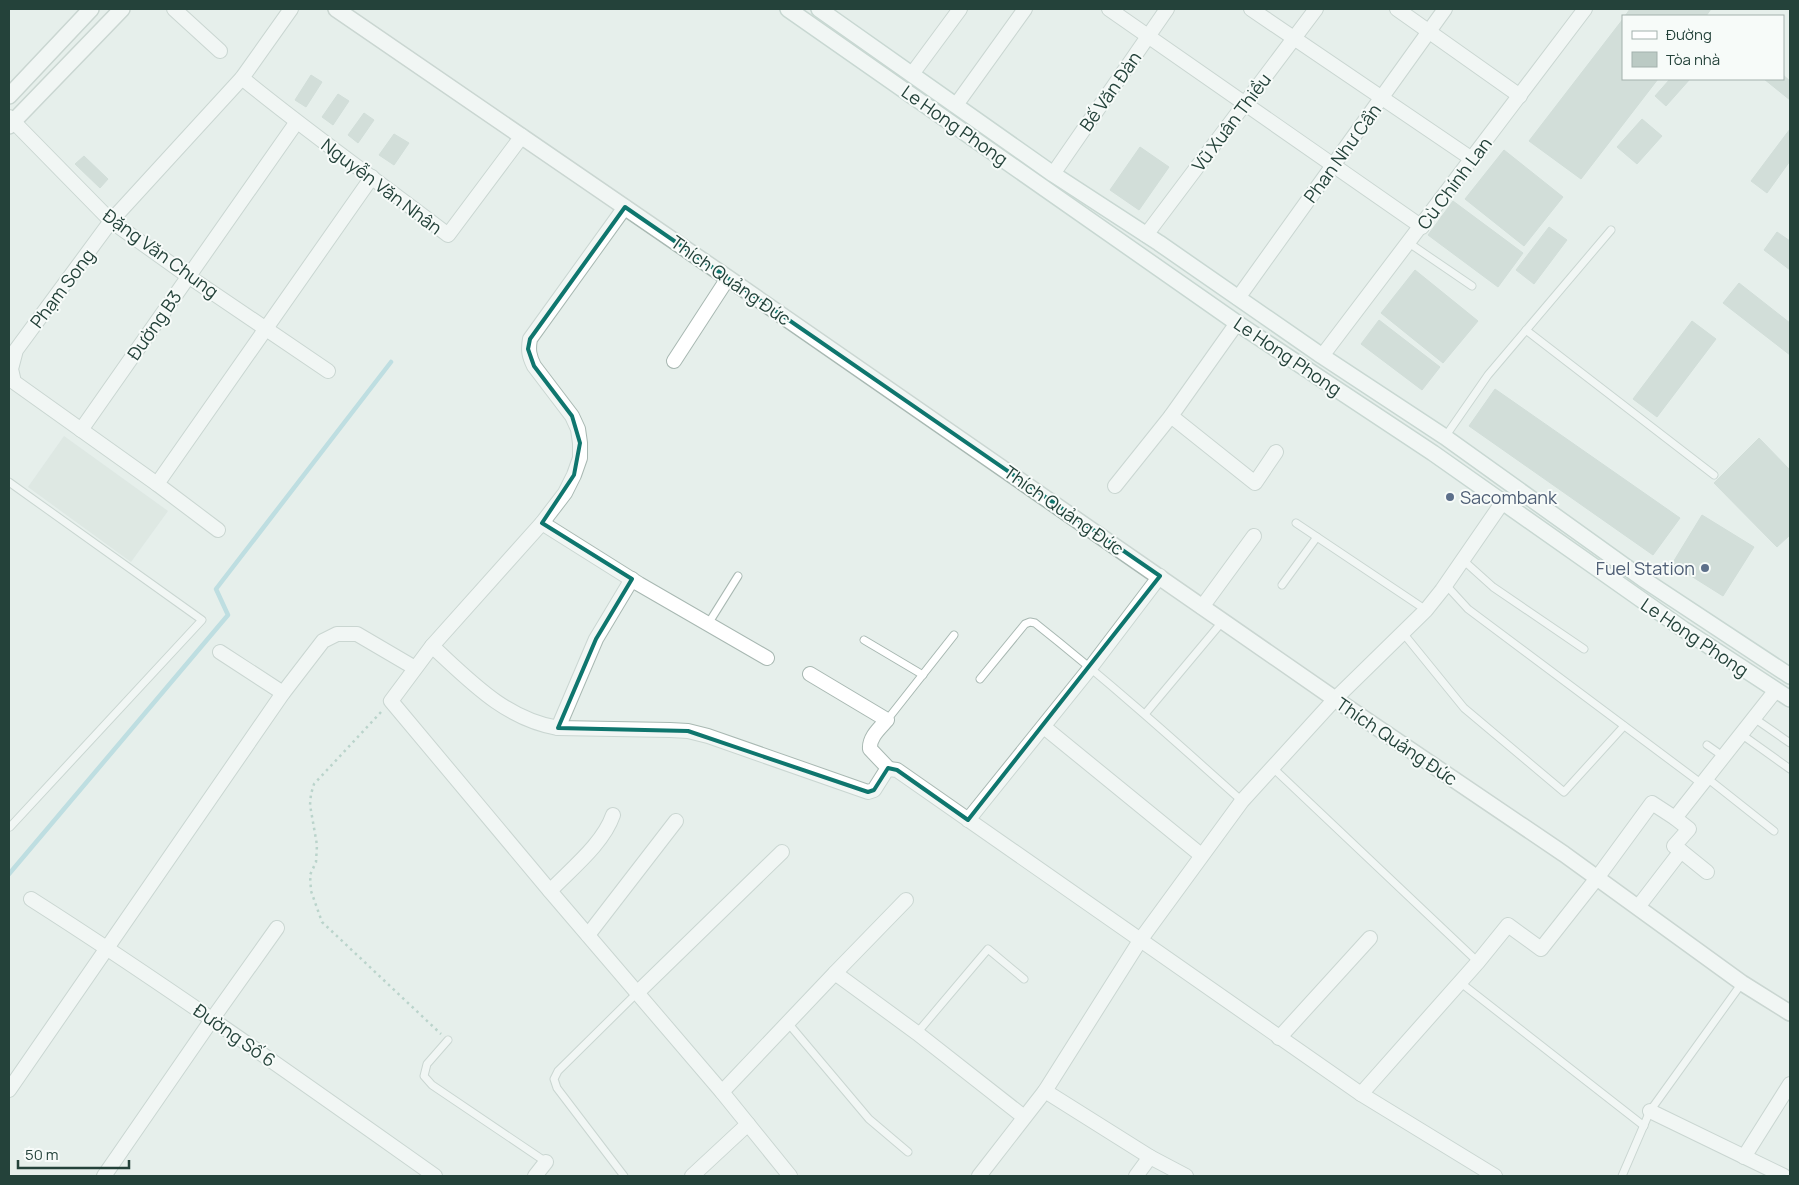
<svg xmlns="http://www.w3.org/2000/svg" width="1799" height="1185" viewBox="0 0 1799 1185" font-family="Manrope,sans-serif">
  <rect width="100%" height="100%" fill="#e6efeb"/>
  <polygon fill="#d4dfda" points="64,436 168,511 131,562 28,487"/>
  <g fill="none" stroke-linecap="round" stroke-linejoin="round">
    <polyline stroke="#8ec9d4" stroke-width="4.5" points="9,874 228,615 216,589 391,362"/>
  </g>
  <g fill="#bbcac4" stroke="#b8c9c2">
    <polygon points="1630,9 1711,9 1706,16 1625,16"/>
    <polygon points="1623,19 1623,79 1658,79 1581,179 1529,141"/>
    <polygon points="311,75 322,82 306,107 295,100"/>
    <polygon points="1783,75 1790,81 1790,100 1764,79 1783,79"/>
    <polygon points="1670,79 1690,79 1666,106 1655,96"/>
    <polygon points="338,94 349,101 333,125 322,117"/>
    <polygon points="364,113 374,120 358,143 348,135"/>
    <polygon points="1642,119 1662,136 1637,164 1617,147"/>
    <polygon points="1790,129 1790,161 1767,193 1751,181"/>
    <polygon points="394,134 409,143 394,165 379,155"/>
    <polygon points="1140,147 1169,167 1139,210 1110,190"/>
    <polygon points="1504,150 1563,197 1524,246 1465,199"/>
    <polygon points="84,156 108,179 100,188 75,164"/>
    <polygon points="1453,201 1523,253 1498,287 1428,235"/>
    <polygon points="1549,227 1567,240 1534,284 1516,270"/>
    <polygon points="1777,232 1790,241 1790,270 1764,250"/>
    <polygon points="1415,270 1478,321 1443,363 1381,313"/>
    <polygon points="1739,283 1790,323 1790,355 1723,303"/>
    <polygon points="1379,320 1440,367 1422,390 1361,344"/>
    <polygon points="1692,321 1716,339 1657,417 1633,399"/>
    <polygon points="1495,389 1680,518 1653,555 1469,426"/>
    <polygon points="1759,438 1790,470 1790,535 1777,547 1714,483"/>
    <polygon points="1702,515 1754,547 1723,596 1672,564"/>
  </g>
  <g fill="none" stroke-linecap="round" stroke-linejoin="round">
    <g stroke="#a8b8b2" stroke-width="9">
      <g id="service">
        <polyline points="1409,243 1472,286"/>
        <polyline points="1526,330 1714,475"/>
        <polyline points="1445,437 1488,375 1611,230"/>
        <polyline points="9,482 202,620 10,827 9,826"/>
        <polyline points="1296,523 1426,610"/>
        <polyline points="1463,560 1493,587 1584,649"/>
        <polyline points="1282,585 1317,537"/>
        <polyline points="1446,585 1468,609 1702,784"/>
        <polyline points="708,624 738,576"/>
        <polyline points="1403,633 1464,708 1564,792 1624,726"/>
        <polyline points="864,640 923,675"/>
        <path d="M980,679l45,-55 5,-2 5,1c72,57 139,117 207,178"/>
        <polyline points="1145,714 1222,622"/>
        <polyline points="1754,718 1790,743"/>
        <polyline points="887,720 954,635"/>
        <polyline points="1741,734 1790,769"/>
        <polyline points="1707,745 1724,757"/>
        <polyline points="1272,767 1478,962"/>
        <polyline points="1707,778 1774,831"/>
        <polyline points="1461,983 1644,1126"/>
        <polyline points="788,1023 869,1119 908,1152"/>
        <polyline points="917,1033 988,949 1024,979"/>
        <polyline points="448,1040 427,1064 424,1076 432,1085 546,1162"/>
        <polyline points="624,1176 557,1088 554,1079 558,1071 637,993"/>
        <polyline points="1622,1176 1650,1111 1742,983"/>
      </g>
    </g>
    <g stroke="#a8b8b2" stroke-width="16">
      <g id="minor">
        <polyline points="174,9 220,51"/>
        <polyline points="1109,9 1422,227"/>
        <polyline points="1251,9 1472,159"/>
        <polyline points="1397,9 1520,96"/>
        <polyline points="912,74 960,9"/>
        <path d="M242,78c67,55 137,104 206,157l74,-99"/>
        <polyline points="956,105 1025,9"/>
        <polyline points="9,117 111,221 188,276 328,371"/>
        <polyline points="1053,174 1167,9"/>
        <path d="M625,207l-95,132c-2,11 -1,17 4,27l38,50 6,13 2,14v15l-6,17 -9,18 -23,30 -110,123 -41,55 159,190 172,201 68,84"/>
        <polyline points="1146,235 1316,9"/>
        <polyline points="1238,298 1445,9"/>
        <polyline points="1237,323 1171,416 1255,483 1276,452"/>
        <polyline points="1322,356 1585,9"/>
        <polyline points="674,361 728,278"/>
        <polyline points="81,430 296,123"/>
        <polyline points="157,484 372,177"/>
        <polyline points="1115,486 1171,416"/>
        <polyline points="542,523 639,584 767,658"/>
        <polyline points="218,530 157,484 14,382 11,369 16,350 111,221 242,78 291,9"/>
        <polyline points="1202,607 1254,536"/>
        <path d="M432,646c38,35 73,73 126,82l112,2 18,1 20,5 160,56 6,-2 12,-19 3,-2 8,1 464,324 134,82"/>
        <polyline points="220,652 283,693"/>
        <path d="M810,674l77,46c-7,8 -18,17 -17,29l19,20"/>
        <polyline points="1044,727 1201,855"/>
        <polyline points="558,728 596,639 632,579"/>
        <polyline points="968,820 1091,667 1160,576"/>
        <polyline points="1681,851 1707,872"/>
        <path d="M550,891c21,-22 53,-47 63,-76"/>
        <path d="M31,899c138,88 271,183 404,277"/>
        <polyline points="1638,907 1681,851 1674,846 1689,829 1675,818 1776,690"/>
        <polyline points="588,935 676,821"/>
        <polyline points="835,973 906,900"/>
        <polyline points="637,993 782,852"/>
        <polyline points="1279,1038 1370,938"/>
        <polyline points="9,1090 283,693 323,641 337,634 357,634 415,668"/>
        <polyline points="1045,1091 1150,1157 1186,1176"/>
        <polyline points="722,1092 835,973 917,1033 1024,1117"/>
        <polyline points="1361,1094 1478,962 1508,925 1541,949 1597,878 1652,803 1675,818"/>
        <polyline points="1650,1111 1784,1176"/>
        <polyline points="1744,1157 1790,1084"/>
        <polyline points="104,1176 213,1018 277,928"/>
        <polyline points="535,1176 546,1162"/>
        <polyline points="692,1176 748,1124"/>
        <polyline points="979,1176 1045,1091 1141,939 1242,801 1335,699 1426,610 1442,590 1502,503"/>
        <polyline points="1136,1176 1150,1157"/>
      </g>
    </g>
    <g stroke="#a8b8b2" stroke-width="18">
      <g id="tertiary">
        <polyline points="336,9 728,278 1335,699 1564,854 1742,983 1790,1013"/>
        <polyline points="9,96 91,9"/>
        <polyline points="9,126 122,9"/>
      </g>
    </g>
    <g stroke="#a4bbb3" stroke-width="18">
      <g id="secondary">
        <polyline points="788,9 1237,323 1433,453 1683,629 1790,699"/>
        <polyline points="819,9 1053,174 1159,243 1322,356 1445,437 1643,579 1790,676"/>
      </g>
    </g>
    <polyline stroke="#86b3a5" stroke-width="2.5" stroke-dasharray="2.5 4" stroke-linecap="butt" points="381,712 314,784 311,794 310,805 317,845 316,862 310,875 311,891 322,922 441,1034"/>
    <use href="#service" stroke="#fff" stroke-width="7"/>
    <use href="#minor" stroke="#fff" stroke-width="14"/>
    <use href="#tertiary" stroke="#fff" stroke-width="15"/>
    <use href="#secondary" stroke="#fff" stroke-width="15"/>
  </g>
  <path d="M0 0H1799V1185H0ZM625,207l535,369 -192,244 -71,-50 -9,-2 -14,22 -6,2 -180,-61 -130,-3 38,-89 36,-60 -90,-56 32,-48 6,-32 -8,-27 -38,-50 -6,-17 2,-10z" fill="#e6efeb" fill-opacity=".55" fill-rule="evenodd"/>
  <path fill="none" stroke="#0f766e" stroke-width="4" stroke-linejoin="round" d="M625,207l535,369 -192,244 -71,-50 -9,-2 -14,22 -6,2 -180,-61 -130,-3 38,-89 36,-60 -90,-56 32,-48 6,-32 -8,-27 -38,-50 -6,-17 2,-10z"/>
  <g fill="#5c6f8a" stroke="#f7fbf9" stroke-width="2">
    <circle cx="1450" cy="497" r="5"/>
    <circle cx="1705" cy="568" r="5"/>
  </g>
  <g text-anchor="middle" dominant-baseline="central" stroke-width="4" stroke-linejoin="round" paint-order="stroke">
    <g font-size="18" fill="#24423a" stroke="#f7fbf9">
      <text transform="translate(1110 91) rotate(-55)">Bế Văn Đàn</text>
      <text transform="translate(1231 122) rotate(-53)">Vũ Xuân Thiều</text>
      <text transform="translate(955 125) rotate(35)">Le Hong Phong</text>
      <text transform="translate(1342 153) rotate(-54)">Phan Như Cẩn</text>
      <text transform="translate(1454 183) rotate(-53)">Cù Chính Lan</text>
      <text transform="translate(382 186) rotate(37)">Nguyễn Văn Nhân</text>
      <text transform="translate(161 253) rotate(36)">Đặng Văn Chung</text>
      <text transform="translate(731 280) rotate(35)">Thích Quảng Đức</text>
      <text transform="translate(62 288) rotate(-53)">Phạm Song</text>
      <text transform="translate(154 325) rotate(-55)">Đường B3</text>
      <text transform="translate(1288 356) rotate(34)">Le Hong Phong</text>
      <text transform="translate(1064 510) rotate(35)">Thích Quảng Đức</text>
      <text transform="translate(1695 637) rotate(34)">Le Hong Phong</text>
      <text transform="translate(1397 741) rotate(34)">Thích Quảng Đức</text>
      <text transform="translate(235 1035) rotate(35)">Đường Số 6</text>
    </g>
    <g font-size="18" fill="#4e5e75" stroke="#f7fbf9" text-anchor="start">
      <text x="1460" y="497">Sacombank</text>
      <text x="1695" y="568" text-anchor="end">Fuel Station</text>
    </g>
  </g>
  <rect width="1799" height="1185" fill="none" stroke="#24423a" stroke-width="20"/>
  <rect x="1622" y="15" width="162" height="65" fill="#f7fbf9" stroke="#a3b1ad"/>
  <rect x="1632" y="31" width="25" height="8" fill="#ffffff" stroke="#a3b1ad"/>
  <text x="1666" y="40" font-size="15" fill="#24423a">Đường</text>
  <rect x="1632" y="52" width="25" height="15" fill="#bbcac4" stroke="#a3b1ad"/>
  <text x="1666" y="65" font-size="15" fill="#24423a">Tòa nhà</text>
  <path d="M18 1160v8h111v-8" fill="none" stroke="#24423a" stroke-width="2.5"/>
  <text x="25" y="1160" font-size="15" fill="#24423a" stroke="#f7fbf9" stroke-width="4" paint-order="stroke">50 m</text>
</svg>
